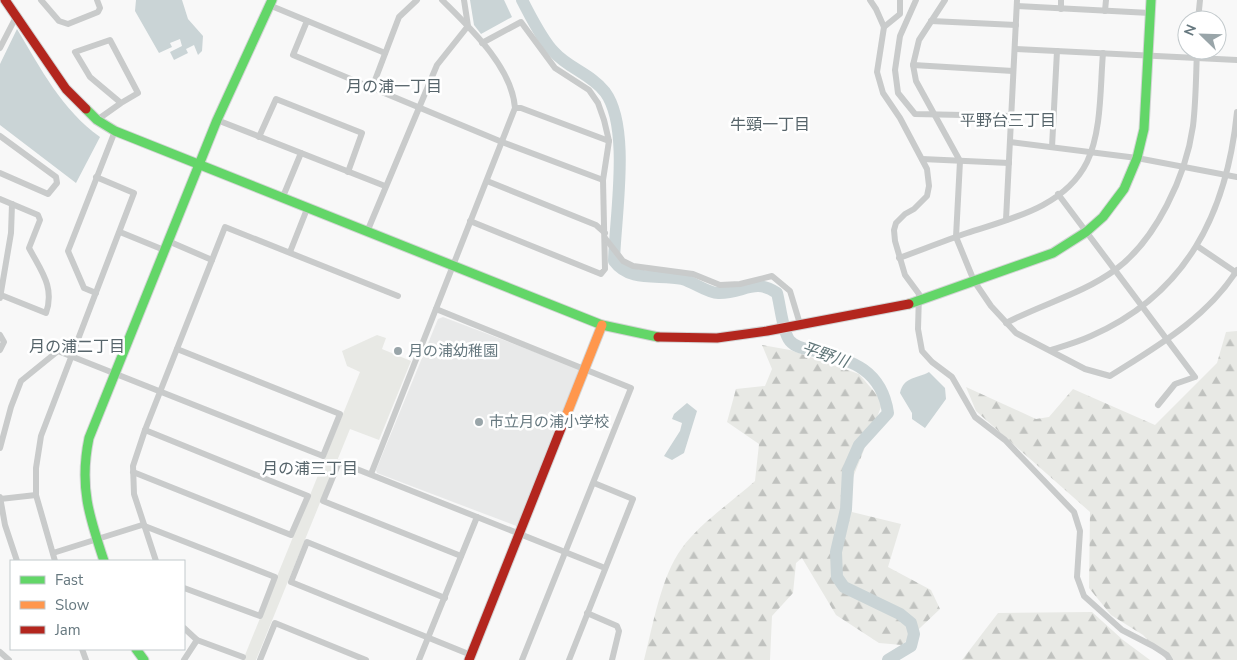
<svg xmlns="http://www.w3.org/2000/svg" width="1237" height="660" viewBox="0 0 1237 660" font-family="'Nunito Sans','Noto Sans JP',sans-serif">
  <defs>
    <pattern id="forest-firs" width="22" height="20" patternUnits="userSpaceOnUse" patternTransform="scale(1.25)"><rect width="22" height="20" fill="#e8e9e5"/><path d="M5 1l3.5 6h-7zM16 11l3.5 6h-7z" fill="#c0c2bf"/></pattern>
  </defs>
  <rect width="100%" height="100%" fill="#f8f8f8"/>
  <polygon fill="#e8e9e9" points="443,317 579,369 582,373 519,527 377,473 376,470 438,319"/>
  <g fill="url(#forest-firs)">
    <polygon points="1237,331 1237,660 1167,660 1143,635 1111,615 1089,588 1090,512 976,411 966,387 1036,419 1049,417 1073,389 1155,425 1217,363 1226,332"/>
    <path d="M762,345l28,5 69,24 24,28 -31,78v32l49,12 -13,43 43,23 9,19 -38,36 -23,-2 -43,-28 -34,-57 -6,5 -3,30 -21,23 -2,44h-126c9,-34 17,-84 38,-112 17,-24 51,-47 73,-67l4,-37 -32,-22 9,-33 29,-3 7,-17z"/>
    <polygon points="1092,612 1123,640 1150,660 962,660 998,613"/>
  </g>
  <polygon fill="#e8e9e5" points="377,335 386,338 382,349 411,361 379,440 350,429 256,660 243,660 360,372 347,366 342,351"/>
  <g fill="#cad4d6">
    <polygon points="136,0 182,0 188,19 203,36 202,51 198,55 194,45 186,49 188,53 174,60 170,52 182,46 180,39 170,43 172,47 159,53 135,11"/>
    <polygon points="470,0 504,0 512,17 481,34 474,25"/>
    <path d="M17,29c24,40 45,81 83,108l-24,46 -76,-58v-61z"/>
    <path d="M929,372l16,16 1,11 -21,29 -13,-9v-6l-12,-20c4,-17 17,-14 29,-21z"/>
    <polygon points="687,403 697,411 684,453 672,460 664,456 680,431 682,423 672,419 674,414"/>
  </g>
  <g fill="none" stroke-linecap="round" stroke-linejoin="round">
    <path stroke="#cad4d6" stroke-width="12" d="M522,0c8,15 20,40 32,52 14,16 37,22 51,40 26,35 10,125 9,169 16,22 45,13 68,18 12,3 25,14 36,14 25,1 36,-16 59,0 3,11 6,40 13,48 6,7 16,8 25,10 38,9 67,20 73,62l-29,32 -11,25 -2,39 -10,43 1,25 7,10 56,27 11,9 3,11 -3,12 -23,14"/>
    <g stroke="#d3d4d5" stroke-width="11">
      <g id="fast">
        <polyline points="86,109 97,120 115,131 602,325 658,337"/>
        <polyline points="909,304 1053,253 1086,232 1103,217 1124,189 1137,158 1144,129 1151,0"/>
        <path d="M104,561c-15,-45 -25,-75 -15,-123l128,-318 55,-120"/>
        <polyline points="136,649 144,660"/>
      </g>
    </g>
    <g stroke="#d3d4d5" stroke-width="11">
      <polyline id="slow" points="564,421 602,325"/>
    </g>
    <g stroke="#d3d4d5" stroke-width="11">
      <g id="jam">
        <polyline points="5,0 66,89 86,109"/>
        <polyline points="658,337 717,338 767,331 909,304"/>
        <polyline points="469,660 564,421"/>
      </g>
    </g>
    <g stroke="#c9cbcb" stroke-width="6">
      <polyline points="41,0 59,21 68,24 98,12 100,8 97,0"/>
      <polyline points="870,0 876,9 884,27 877,72 883,93 900,118 927,169 929,186 927,196 914,209 905,214 896,223 894,230 895,241 905,275 919,294 918,329 922,351 932,362 952,377 975,417 1005,440 1074,512 1080,531 1077,577 1084,596 1122,630 1153,646 1167,655 1170,660"/>
      <polyline points="916,0 900,36 895,70 898,93 915,114 1011,116"/>
      <path d="M945,0l-26,40 -6,25 3,16 44,80 -4,76 18,44 17,25 25,27 69,36 25,7c46,-29 97,-58 127,-106"/>
      <polyline points="269,5 385,53"/>
      <polyline points="1017,6 1150,13"/>
      <polyline points="1061,9 1061,0"/>
      <polyline points="1105,11 1106,0"/>
      <polyline points="1198,20 1200,0"/>
      <polyline points="307,21 293,55 502,142 603,180"/>
      <polyline points="931,21 1016,25"/>
      <polyline points="884,27 900,14 900,0"/>
      <polyline points="0,48 17,15"/>
      <polyline points="1015,49 1237,60"/>
      <polyline points="913,65 1013,71"/>
      <polyline points="372,88 399,17 417,0"/>
      <polyline points="515,108 521,108 609,141"/>
      <polyline points="97,120 121,103 90,77 75,52 110,40 138,93 121,103"/>
      <polyline points="217,120 385,186"/>
      <polyline points="0,136 56,177 57,183 48,194 0,173"/>
      <polyline points="259,137 276,99 362,133 348,172"/>
      <polyline points="1010,142 1137,158 1237,177"/>
      <polyline points="1052,147 1057,51"/>
      <polyline points="922,159 1009,163"/>
      <polyline points="487,181 596,225 605,233"/>
      <polyline points="1058,194 1195,377 1175,384 1158,405"/>
      <path d="M0,199l38,16 2,5 -11,28c12,23 26,39 17,65l-45,-18"/>
      <polyline points="282,199 301,153"/>
      <polyline points="1006,220 1017,0"/>
      <polyline points="470,221 601,274 605,269 603,180 609,141 604,120 598,103 589,90 555,68 521,22 482,43"/>
      <polyline points="120,232 164,250"/>
      <polyline points="367,232 437,65 468,26 464,0"/>
      <polyline points="605,238 623,261 633,266 693,274 720,285 740,284 772,276 790,291 800,324"/>
      <polyline points="168,241 212,260"/>
      <polyline points="1197,246 1237,273"/>
      <polyline points="290,252 307,209"/>
      <path d="M899,258c22,-8 45,-17 68,-25 43,-14 98,-26 120,-71 15,-32 13,-74 16,-109"/>
      <polyline points="96,293 84,288 68,251 115,131"/>
      <polyline points="0,298 11,233 12,204"/>
      <polyline points="436,309 631,388 522,660"/>
      <path d="M1006,323c36,-19 76,-29 109,-53 41,-30 71,-94 78,-144 3,-25 3,-51 4,-76"/>
      <polyline points="0,335 4,342 0,350"/>
      <path d="M1051,350c13,-4 27,-8 40,-14 96,-42 136,-124 146,-224"/>
      <polyline points="0,448 11,407 21,381 58,351 323,456 340,414 177,349"/>
      <polyline points="133,472 291,535 308,496 145,430"/>
      <path d="M371,474l144,-366c-3,-41 -45,-80 -73,-108"/>
      <polyline points="0,497 5,525 17,561"/>
      <polyline points="0,499 36,495"/>
      <polyline points="53,553 142,525 275,577 260,616 184,588"/>
      <polyline points="461,556 323,501 339,462 605,568"/>
      <polyline points="55,561 36,495 36,468 41,436 134,193 96,177"/>
      <polyline points="156,561 134,494 133,466 145,430 225,227 398,296"/>
      <polyline points="445,598 307,542 291,582 471,655"/>
      <polyline points="587,613 617,626 619,631 612,660"/>
      <polyline points="184,628 197,640 243,657"/>
      <polyline points="82,649 86,660"/>
      <polyline points="0,652 9,660"/>
      <polyline points="184,660 197,640"/>
      <polyline points="260,660 275,623 366,660"/>
      <polyline points="419,660 477,517"/>
      <polyline points="569,660 633,499 594,483"/>
    </g>
    <use href="#fast" stroke="#63d668" stroke-width="9"/>
    <use href="#slow" stroke="#ff974d" stroke-width="9"/>
    <use href="#jam" stroke="#b3261e" stroke-width="9"/>
  </g>
  <g fill="#99a5a9" stroke="#fff" stroke-width="2">
    <circle cx="398" cy="351" r="5"/>
    <circle cx="479" cy="422" r="5"/>
  </g>
  <g text-anchor="middle" dominant-baseline="central" stroke-width="5" stroke-linejoin="round" paint-order="stroke">
    <g font-size="15" fill="#66787f" stroke="#fff" text-anchor="start">
      <text x="408" y="351">月の浦幼稚園</text>
      <text x="489" y="422">市立月の浦小学校</text>
    </g>
    <g font-size="16" fill="#57656b" stroke="#fff">
      <text x="394" y="87">月の浦一丁目</text>
      <text x="1008" y="121">平野台三丁目</text>
      <text x="770" y="125">牛頸一丁目</text>
      <text x="77" y="347">月の浦二丁目</text>
      <text x="310" y="469">月の浦三丁目</text>
    </g>
    <g font-size="16" font-style="italic" fill="#607679" stroke="#fff">
      <text transform="translate(825 355) rotate(19)">平野川</text>
    </g>
  </g>
  <rect x="10" y="560" width="175" height="90" fill="#ffffff" stroke="#c2c9cc"/>
  <rect x="20" y="576" width="25" height="8" fill="#63d668" stroke="#c2c9cc"/>
  <text x="55" y="585" font-size="15" fill="#66787f">Fast</text>
  <rect x="20" y="601" width="25" height="8" fill="#ff974d" stroke="#c2c9cc"/>
  <text x="55" y="610" font-size="15" fill="#66787f">Slow</text>
  <rect x="20" y="626" width="25" height="8" fill="#b3261e" stroke="#c2c9cc"/>
  <text x="55" y="635" font-size="15" fill="#66787f">Jam</text>
  <g transform="translate(1202 35) rotate(293)"><circle r="24" fill="#ffffff" stroke="#c2c9cc"/>
  <path d="M0-4L9 19L0 12L-9 19Z" fill="#99a5a9"/>
  <text y="-8" font-size="14" font-weight="bold" text-anchor="middle" fill="#66787f">N</text>
  </g>
</svg>
